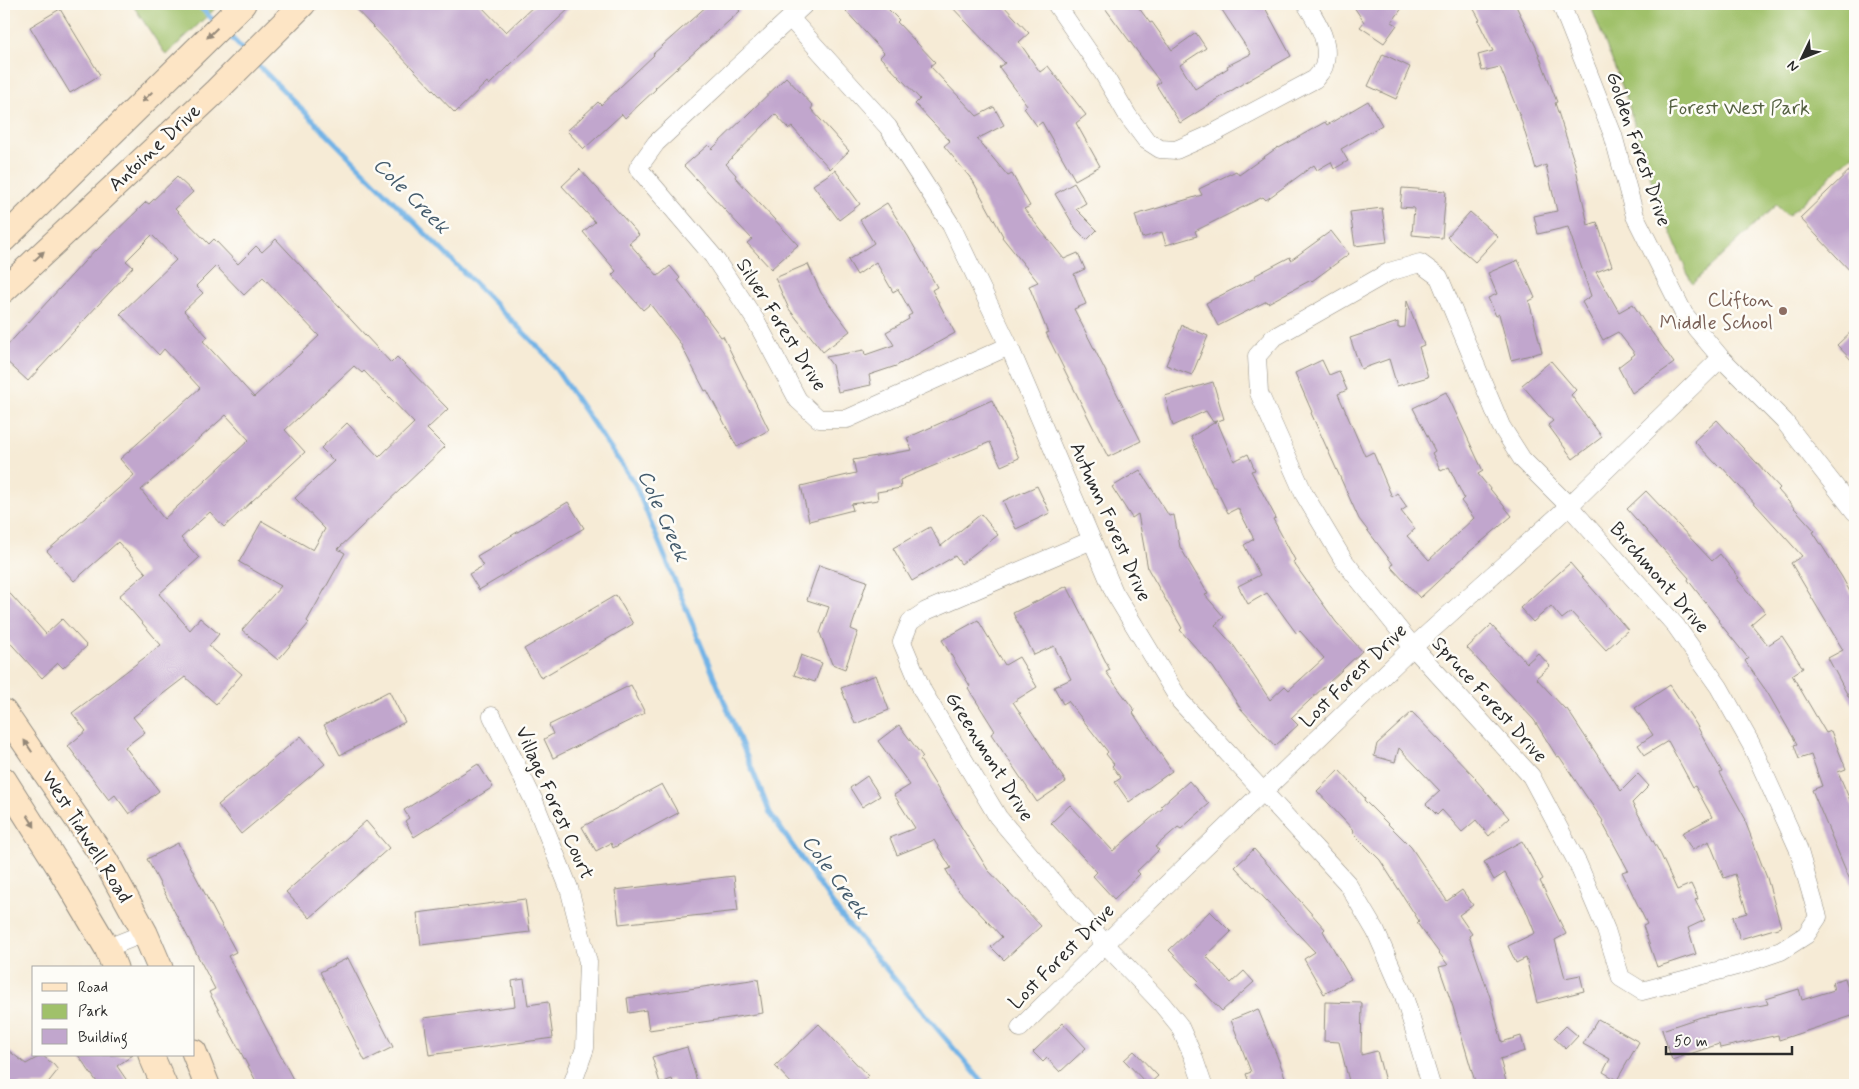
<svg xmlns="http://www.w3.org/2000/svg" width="1859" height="1089" viewBox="0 0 1859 1089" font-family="Mynerve,sans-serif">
  <rect width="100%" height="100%" fill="#fdfcf7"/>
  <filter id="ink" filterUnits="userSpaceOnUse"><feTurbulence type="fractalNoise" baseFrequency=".02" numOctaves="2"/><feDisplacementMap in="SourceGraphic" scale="10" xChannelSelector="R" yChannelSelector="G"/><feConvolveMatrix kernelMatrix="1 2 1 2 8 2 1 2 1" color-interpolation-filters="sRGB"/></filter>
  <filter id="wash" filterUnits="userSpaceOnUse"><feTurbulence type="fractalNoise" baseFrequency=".0096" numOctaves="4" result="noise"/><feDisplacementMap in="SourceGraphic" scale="20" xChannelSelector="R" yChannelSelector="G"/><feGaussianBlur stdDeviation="1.12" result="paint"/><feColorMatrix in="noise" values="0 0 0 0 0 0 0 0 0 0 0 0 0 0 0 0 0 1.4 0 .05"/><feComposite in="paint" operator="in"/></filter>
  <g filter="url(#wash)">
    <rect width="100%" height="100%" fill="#f6ebd6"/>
    <g fill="#a0c16a" stroke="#66764a">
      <polygon points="132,4 220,4 166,55"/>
      <polygon points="1590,4 1855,4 1855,153 1788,216 1776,205 1692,284 1659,205 1625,94"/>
    </g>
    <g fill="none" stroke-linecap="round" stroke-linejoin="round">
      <g stroke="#72b3e6" stroke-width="5">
        <polyline points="197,4 216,23"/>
        <polyline points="226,32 246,53"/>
        <polyline points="255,62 546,355 635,484 770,813 841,916 985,1085"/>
      </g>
    </g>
    <g id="blocks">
      <g fill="#c1a6cd" fill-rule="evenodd">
        <polygon points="351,4 479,4 506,32 536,4 574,4 489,85 487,82 455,113"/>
        <polygon points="709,4 733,4 740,11 655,88 656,89 625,118 622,114 584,149 567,131 598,102 601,105 654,55 653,54"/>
        <polygon points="854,4 883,4 899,20 897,22 935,62 930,66 977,116 994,107 1004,125 977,139 1008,176 1012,174 1030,206 1024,209 1064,259 1078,253 1085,269 1074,274 1086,304 1074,309 1141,441 1108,457 1046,333 1048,333 1029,286 1038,282 1002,237 1003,236 973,181 944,146 950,141 915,104 920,99 880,57 884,53 846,11"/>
        <polygon points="949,4 1002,4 1029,33 1019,42 1040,72 1048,66 1086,115 1076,123 1100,166 1075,180 1042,122 1037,126 1024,108 1027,105 999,67 1005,63"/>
        <polygon points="1102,4 1136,4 1150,23 1152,22 1172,50 1196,33 1206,48 1180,65 1195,89 1228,68 1227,66 1251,54 1218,4 1263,4 1291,56 1242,84 1180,123 1156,85 1160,82"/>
        <polygon points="1352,4 1405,4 1392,22 1397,25 1384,43 1360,27 1364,22"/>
        <polygon points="1471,4 1515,4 1536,47 1557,102 1555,103 1575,164 1588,225 1597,222 1612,266 1596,272 1619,312 1633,304 1643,320 1674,363 1632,393 1618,367 1635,354 1618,332 1603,340 1582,302 1591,296 1568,227 1538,234 1534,216 1557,211 1546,165 1536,169 1520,116 1500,67 1482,71 1478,55 1493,51 1478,21 1480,20"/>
        <polygon points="60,9 100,75 70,93 30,27"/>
        <polygon points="1383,54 1410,67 1396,99 1368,86"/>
        <polygon points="786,77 813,106 811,109 849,151 830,169 792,127 789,129 775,114 726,164 736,175 735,177 798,245 771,269 747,243 752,239 684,166 708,145 712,149"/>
        <polygon points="1368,101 1382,125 1341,149 1348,161 1334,169 1331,162 1317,170 1314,165 1266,200 1263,197 1195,231 1197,236 1166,245 1162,232 1142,238 1135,215 1202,195 1199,189 1236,171 1239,175 1278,147 1279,148 1325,122 1327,125"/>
        <polygon points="1855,165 1855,276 1800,218"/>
        <polygon points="580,169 639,235 629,243 658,276 670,266 680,278 678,280 721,337 723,336 769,430 737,447 707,390 705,391 680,343 650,304 643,310 612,275 616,271 583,232 595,222 562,186"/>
        <polygon points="835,170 860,204 839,220 813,185"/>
        <path d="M177,177l16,15 -18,17 34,35 5,-5 24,25 18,-18 6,6 14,-13 115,124 6,-6 51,52 -21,20 18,18 -107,102 7,4 -38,68 2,2 -31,37 -36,-30 39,-44 -42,-24 23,-41 51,29 12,-21 -30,-31 39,-37 -13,-13 26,-25 32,34 35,-34 -50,-52 -2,2 -8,-7 -69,64 20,22 -81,75 -14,-15 -29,26 18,20 -40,36 31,36 10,-12 19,16 -10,12 33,28 -26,30 -31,-27 -52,40 12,15 -20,15 34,44 -30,23 -14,-19 -6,5 -41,-54 18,-15 -14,-18 89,-68 -42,-49 27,-23 -28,-31 -44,39 -27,-30 87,-76 -14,-16 80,-71 -36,-39 -5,6 -39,-41 56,-54 -24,-25 -26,26 7,6 -105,114 -24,-22v-10l91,-99 1,1 50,-49 3,2zM216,266l28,29 19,-18 56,59 -65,61 -51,-56 5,-4 -24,-26 19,-18 -7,-7zM226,415l23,25 -85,79 -23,-29z"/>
        <polygon points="1074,183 1086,203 1076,209 1097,230 1087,240 1076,229 1055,194"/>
        <polygon points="1402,188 1446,191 1442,238 1412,235 1414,208 1400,207"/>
        <polygon points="887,203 908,236 937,287 932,290 955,333 896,366 869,375 871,385 838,392 832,365 826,357 864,350 865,355 894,345 886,332 909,319 908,316 912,314 898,289 893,292 876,262 857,275 848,260 874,243 860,220"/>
        <polygon points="1382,208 1387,242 1355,246 1350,212"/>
        <polygon points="1470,212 1498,237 1475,262 1447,237"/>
        <polygon points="1331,231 1349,254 1312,281 1311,280 1268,303 1267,301 1218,326 1206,303 1255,278 1254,276 1290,257 1291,260"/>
        <polygon points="1518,260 1535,298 1529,301 1542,352 1511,360 1499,314 1496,316 1488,298 1497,294 1488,273"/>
        <polygon points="808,264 821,293 850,331 823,352 789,309 775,278"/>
        <polygon points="1407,301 1424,345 1419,347 1428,377 1397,386 1389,359 1361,369 1350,338 1398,322 1398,328 1405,327"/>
        <polygon points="1182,325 1208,336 1192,375 1166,365"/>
        <polygon points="1855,328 1855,364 1837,345"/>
        <polygon points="1322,360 1329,375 1339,371 1347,390 1338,394 1365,456 1373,452 1392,497 1397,493 1407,507 1401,511 1415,529 1407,536 1429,560 1474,518 1461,501 1464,498 1449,467 1441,471 1432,453 1435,451 1413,408 1446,392 1483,471 1478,474 1512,516 1468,553 1420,598 1391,567 1393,564 1359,519 1311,413 1312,412 1295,373"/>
        <polygon points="1551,361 1576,390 1571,395 1602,437 1573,459 1548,425 1553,421 1522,385"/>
        <polygon points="1213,382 1224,419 1213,422 1206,411 1173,426 1165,396"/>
        <polygon points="992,400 1019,458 1001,466 990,442 900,480 901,488 877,492 878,500 851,504 853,510 809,521 801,486 856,473 853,460 912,450 907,438"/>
        <polygon points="1717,420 1780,488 1778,490 1815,531 1813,532 1842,577 1855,601 1855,709 1828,658 1843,650 1791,563 1802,556 1721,466 1719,467 1694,441"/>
        <polygon points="1217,421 1234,461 1248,454 1255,470 1251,471 1276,518 1273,519 1295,560 1293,562 1336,622 1362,651 1291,718 1298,725 1275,746 1241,709 1213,667 1180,630 1182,628 1148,569 1138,514 1132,518 1112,487 1140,470 1169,516 1174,515 1180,547 1208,594 1205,595 1224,617 1215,625 1234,646 1270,700 1285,686 1289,690 1324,658 1300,631 1297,634 1267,593 1248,604 1238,586 1260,575 1244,545 1254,539 1238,508 1228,513 1215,487 1213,487 1191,437"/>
        <polygon points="1037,486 1050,513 1016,529 1003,501"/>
        <polygon points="1646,491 1712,561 1720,554 1739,578 1737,579 1765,612 1751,624 1768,645 1782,636 1803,668 1792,675 1826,733 1831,731 1846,769 1838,772 1855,812 1855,892 1812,790 1822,786 1811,755 1799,759 1794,745 1797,744 1767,692 1745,661 1748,658 1718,621 1719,620 1688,580 1689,578 1627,509"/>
        <polygon points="568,502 584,528 479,590 469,574 483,566 477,556"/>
        <polygon points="981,514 998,535 961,564 955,556 912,581 893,548 930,527 941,546"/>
        <polygon points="1570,563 1628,630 1606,650 1571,612 1562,619 1551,606 1533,622 1520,608"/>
        <polygon points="819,565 867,581 851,629 858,632 845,669 832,664 820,633 829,607 807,600"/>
        <polygon points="1067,586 1110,670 1106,672 1135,711 1133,713 1172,771 1129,802 1115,782 1121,778 1112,766 1114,764 1106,754 1108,752 1068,701 1063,704 1054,687 1071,679 1054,646 1034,655 1013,613"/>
        <polygon points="4,587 46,634 62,619 87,646 63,668 58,663 42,678 4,636"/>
        <polygon points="616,595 633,624 541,678 524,649"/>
        <polygon points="978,620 1005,665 1019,657 1037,687 1013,702 1066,782 1037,802 991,734 995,731 968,688 970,686 942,640"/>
        <polygon points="1491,625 1527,663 1538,653 1550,666 1536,678 1565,709 1567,709 1621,791 1638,774 1649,786 1632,803 1661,855 1677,890 1691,884 1698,899 1695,900 1705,920 1688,928 1696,954 1657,967 1643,926 1647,924 1622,872 1628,870 1602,822 1603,821 1559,756 1557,757 1534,720 1467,648"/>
        <polygon points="801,655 822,663 815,682 794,675"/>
        <polygon points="876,675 889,710 855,724 841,688"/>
        <polygon points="631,685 645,713 553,758 544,739 553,734 549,725"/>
        <polygon points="1670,685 1696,724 1722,772 1720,773 1746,820 1745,821 1767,878 1781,927 1740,939 1733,917 1747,913 1735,874 1724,878 1709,841 1692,850 1682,833 1712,817 1695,786 1693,787 1668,741 1645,755 1638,745 1653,735 1635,708"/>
        <polygon points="389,691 405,722 340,755 324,725"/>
        <polygon points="1412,712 1476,778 1475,779 1509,818 1489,836 1476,820 1462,832 1442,810 1437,815 1426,804 1440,791 1399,748 1395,762 1374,756 1377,744"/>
        <polygon points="899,725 923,757 920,760 988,870 1041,926 1004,960 991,947 1002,937 957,889 946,870 951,868 934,840 897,855 890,838 915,828 894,795 910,785 878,741"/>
        <polygon points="301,736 325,764 241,834 218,805"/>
        <polygon points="478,764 493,787 414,837 405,821 409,818 404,810"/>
        <polygon points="1339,770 1365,798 1364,800 1411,847 1447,901 1462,890 1473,905 1459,915 1472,934 1469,936 1491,1000 1502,1042 1521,1036 1525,1051 1500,1059 1507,1085 1476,1085 1453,1007 1439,967 1448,965 1417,923 1419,921 1380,860 1353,833 1354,831 1317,791"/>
        <polygon points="867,776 880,796 862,807 850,788"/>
        <polygon points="1189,781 1209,804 1181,829 1178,827 1155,847 1159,850 1137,871 1140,874 1114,899 1093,876 1097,872 1051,823 1070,805 1113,851 1163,808 1161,806"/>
        <polygon points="662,784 678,813 613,848 611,843 596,851 582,827"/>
        <polygon points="366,821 389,848 310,918 286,892"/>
        <polygon points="1522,841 1543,879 1540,881 1566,934 1555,940 1565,978 1580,975 1584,991 1537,1003 1526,958 1516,963 1508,946 1535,933 1525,908 1505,873 1494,880 1484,862"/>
        <polygon points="178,843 236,952 228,956 296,1085 258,1085 209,992 215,989 147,859"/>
        <polygon points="1254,849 1325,929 1323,931 1351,979 1324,994 1304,959 1315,952 1235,867"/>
        <polygon points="734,876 738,911 619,924 615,890"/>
        <polygon points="525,899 530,932 421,945 417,913"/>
        <polygon points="1210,911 1231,932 1206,956 1231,983 1244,971 1254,982 1222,1011 1196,984 1199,981 1169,950"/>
        <polygon points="348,958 393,1047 365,1061 320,972"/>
        <polygon points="1845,978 1855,1015 1779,1040 1778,1035 1720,1048 1719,1044 1672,1060 1662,1030 1701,1017 1768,1004 1766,999 1799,989 1802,1000 1834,990 1832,982"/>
        <polygon points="524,979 528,1005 548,1002 553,1038 429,1055 424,1018 515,1006 512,981"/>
        <polygon points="758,979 763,1013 649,1030 646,1010 629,1013 627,998"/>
        <polygon points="1325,1002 1362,1003 1361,1055 1377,1051 1386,1085 1350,1085 1339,1042 1324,1041"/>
        <polygon points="1258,1009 1279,1061 1288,1085 1250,1085 1246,1074 1251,1072 1231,1020"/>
        <polygon points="1598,1019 1639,1042 1617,1080 1603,1072 1610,1059 1583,1044"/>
        <polygon points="1063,1023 1086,1048 1060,1072 1047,1058 1043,1062 1033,1052"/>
        <polygon points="819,1024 868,1076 858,1085 793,1085 775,1066"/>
        <polygon points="1566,1026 1578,1036 1566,1049 1554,1038"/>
        <polygon points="687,1047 698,1085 674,1085 672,1079 660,1083 652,1057"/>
        <polygon points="9,1051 26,1064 42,1055 54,1065 58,1070 46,1085 4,1085 4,1059"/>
        <polygon points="1134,1051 1158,1076 1148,1085 1124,1060"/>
        <polygon points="78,1055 133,1055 117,1066 130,1085 99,1085"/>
      </g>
    </g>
  </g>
  <g filter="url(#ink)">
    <use href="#blocks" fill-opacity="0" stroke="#908b80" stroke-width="1"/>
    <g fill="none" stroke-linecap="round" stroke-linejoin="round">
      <g stroke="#908b80" stroke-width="19">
        <g id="street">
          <polyline points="805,4 656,143 638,168 713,256 756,321 798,400 819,419 847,419 1009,346"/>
          <path d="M1056,4l47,69 25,43 18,24 14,9 16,1 36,-16 103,-55c3,-4 8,-9 9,-13 7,-23 -6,-43 -18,-62"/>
          <polyline points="1561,4 1613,135 1635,216 1684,314 1721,358 1784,421 1855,512"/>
          <polyline points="790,18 888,127 951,225 1009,346 1114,592 1180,701 1347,883 1376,932 1404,996 1431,1085"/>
          <polygon points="1420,263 1439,277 1501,426 1522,459 1569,506 1676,626 1719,687 1751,744 1798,848 1818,917 1806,935 1781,951 1740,965 1642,991 1621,978 1606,930 1578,864 1531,776 1413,647 1344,561 1304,494 1259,393 1257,356 1273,338 1389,272"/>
          <polyline points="1092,540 926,611 910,622 902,642 923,692 998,817 1105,944 1161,1003 1179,1025 1193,1056 1203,1085"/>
          <polyline points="492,716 534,801 569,888 588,962 585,1048 572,1085"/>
          <polyline points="107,948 145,933"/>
          <polyline points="1020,1028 1105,944 1413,647 1569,506 1721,358"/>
        </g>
      </g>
      <g stroke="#908b80" stroke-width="27">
        <g id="secondary">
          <polyline points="4,239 243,4"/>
          <polyline points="4,290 216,91 303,4"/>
          <polyline points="4,712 105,860 145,933 160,968"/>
          <polyline points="4,780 59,867 107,948 115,968"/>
          <polyline points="194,1052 207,1085"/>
          <polyline points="151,1055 164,1085"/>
        </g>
      </g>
      <use href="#street" stroke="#fff" stroke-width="18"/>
      <use href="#secondary" stroke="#fde5c5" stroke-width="25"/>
    </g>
    <defs><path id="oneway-solid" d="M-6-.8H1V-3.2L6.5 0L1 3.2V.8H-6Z" transform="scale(1.25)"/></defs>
    <g fill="#948878">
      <use href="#oneway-solid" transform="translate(212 33) rotate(136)"/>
      <use href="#oneway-solid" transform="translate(147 97) rotate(135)"/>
      <use href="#oneway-solid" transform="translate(39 256) rotate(-43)"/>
      <use href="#oneway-solid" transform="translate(28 746) rotate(-124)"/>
      <use href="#oneway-solid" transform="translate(31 821) rotate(58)"/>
    </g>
  </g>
  <circle fill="#8d6e63" stroke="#fdfcf7" stroke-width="2" cx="1783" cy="311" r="5"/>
  <g text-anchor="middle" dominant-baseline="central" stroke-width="5" stroke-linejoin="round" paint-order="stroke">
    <g font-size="20" fill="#546041" stroke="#fdfcf7">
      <text x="1739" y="108">Forest West Park</text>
    </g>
    <g font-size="20" fill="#2b2b2b" stroke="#fdfcf7">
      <text transform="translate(155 148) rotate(-43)">Antoine Drive</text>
      <text transform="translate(1638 149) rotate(71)">Golden Forest Drive</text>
      <text transform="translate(781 325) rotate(58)">Silver Forest Drive</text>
      <text transform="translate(1110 522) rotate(66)">Autumn Forest Drive</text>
      <text transform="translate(1659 578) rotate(49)">Birchmont Drive</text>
      <text transform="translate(1354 676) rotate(-44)">Lost Forest Drive</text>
      <text transform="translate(1489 700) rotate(48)">Spruce Forest Drive</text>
      <text transform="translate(989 757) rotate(58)">Greenmont Drive</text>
      <text transform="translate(554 803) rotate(66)">Village Forest Court</text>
      <text transform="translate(86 837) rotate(58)">West Tidwell Road</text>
      <text transform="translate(1062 957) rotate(-45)">Lost Forest Drive</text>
    </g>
    <g font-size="20" fill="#785e54" stroke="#fdfcf7" text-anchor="end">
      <text x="1773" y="300">Clifton<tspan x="1773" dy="23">Middle School</tspan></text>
    </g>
    <g font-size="21" font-style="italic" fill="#445b6c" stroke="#fdfcf7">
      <text transform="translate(411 196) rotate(45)">Cole Creek</text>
      <text transform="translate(663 516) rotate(66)">Cole Creek</text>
      <text transform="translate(835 877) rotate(54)">Cole Creek</text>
    </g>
  </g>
  <rect width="1859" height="1089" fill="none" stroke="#fdfcf7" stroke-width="20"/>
  <rect x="32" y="966" width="162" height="90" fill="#fdfcf7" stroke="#a9a8a5"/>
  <rect x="42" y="983" width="25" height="8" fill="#fde5c5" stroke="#a9a8a5"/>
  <text x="78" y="992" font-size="15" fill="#2b2b2b">Road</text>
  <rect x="42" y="1004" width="25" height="15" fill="#a0c16a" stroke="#a9a8a5"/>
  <text x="78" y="1016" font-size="15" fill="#2b2b2b">Park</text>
  <rect x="42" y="1029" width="25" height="15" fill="#c1a6cd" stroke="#a9a8a5"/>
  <text x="78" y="1042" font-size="15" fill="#2b2b2b">Building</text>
  <g transform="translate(1802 58) rotate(227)" stroke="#fdfcf7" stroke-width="4" paint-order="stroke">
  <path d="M0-4L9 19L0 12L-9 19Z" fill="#2b2b2b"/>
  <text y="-8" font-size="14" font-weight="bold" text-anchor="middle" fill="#2b2b2b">N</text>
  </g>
  <path d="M1666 1046v8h126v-8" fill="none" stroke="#2b2b2b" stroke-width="2.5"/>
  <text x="1674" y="1046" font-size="15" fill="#2b2b2b" stroke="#fdfcf7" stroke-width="4" paint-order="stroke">50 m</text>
</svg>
